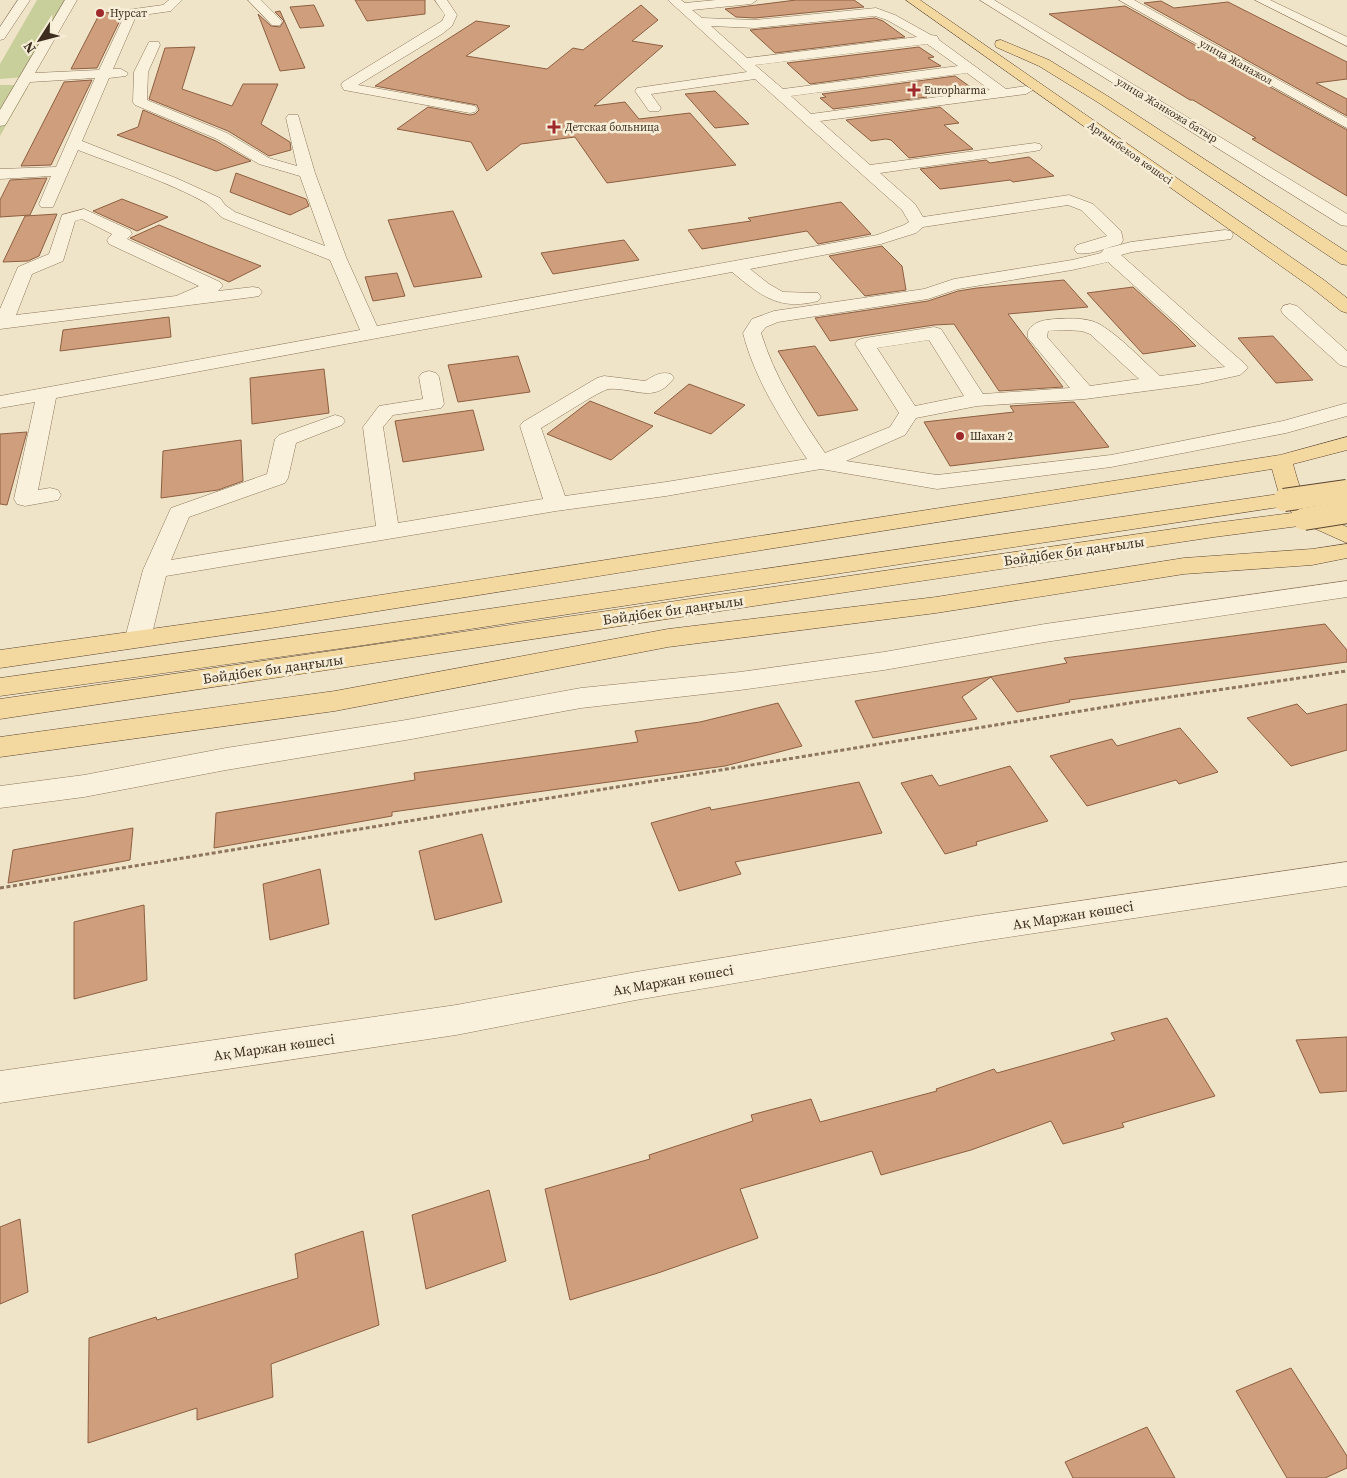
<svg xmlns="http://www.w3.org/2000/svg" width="1347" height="1478" viewBox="0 0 1347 1478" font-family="'Source Serif 4',serif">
  <rect width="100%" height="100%" fill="#f0e4c8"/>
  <g fill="#c9cf9b">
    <polygon points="37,0 75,0 35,73 25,77 0,79 0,64"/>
    <polygon points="0,85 18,85 28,87 0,136"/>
  </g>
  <g fill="#cf9f7d" stroke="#8d5f41">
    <polygon points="355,0 425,0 425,14 367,21"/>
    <polygon points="796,0 854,0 864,7 755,18 736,17 725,9"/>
    <polygon points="1161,1 1174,8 1228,2 1347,62 1347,79 1316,83 1347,99 1347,116 1144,3"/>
    <polygon points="314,5 324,26 300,28 290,7"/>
    <polygon points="641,5 658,20 632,41 663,46 594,106 625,102 639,119 690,113 736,165 607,183 575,137 521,144 487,171 471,142 397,129 428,107 470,115 475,114 479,110 477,105 375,86 476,21 510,26 466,56 547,69 573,48 583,50"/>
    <polygon points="1125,6 1347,130 1347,196 1252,139 1256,138 1193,100 1190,100 1049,14"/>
    <polygon points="280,11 305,68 280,71 258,14 271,26 280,27 284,21 275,12"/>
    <polygon points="124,12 97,68 71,69 100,13"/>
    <polygon points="875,18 883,21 905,37 775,53 750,30"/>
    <polygon points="195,47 182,89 232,106 243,84 278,84 261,124 290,142 291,150 269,156 228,131 149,99 165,48"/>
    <polygon points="919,47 934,57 928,58 941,66 810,84 787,63"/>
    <polygon points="955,76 972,88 925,95 927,97 833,109 820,98 826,97 822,94"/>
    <polygon points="92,80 51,165 21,166 64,82"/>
    <polygon points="715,91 749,124 715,128 685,94"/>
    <polygon points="940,107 959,123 944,125 973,149 909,158 891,140 886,139 871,141 846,120"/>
    <polygon points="143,110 216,141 251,161 216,171 117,135 138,127"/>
    <polygon points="1029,157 1054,176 1013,182 1010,180 940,189 920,169 986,160 990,163"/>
    <polygon points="236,173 306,199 309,206 290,215 230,192"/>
    <polygon points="47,178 30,215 0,217 0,200 10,180"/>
    <polygon points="122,199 168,217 137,231 93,211"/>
    <polygon points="841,202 871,234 818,244 807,231 702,249 688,230 751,221 748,218"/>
    <polygon points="453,211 482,277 414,287 388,220"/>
    <polygon points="57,214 39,256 28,261 3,262 25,216"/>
    <polygon points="159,225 210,246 261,266 229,282 130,238"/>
    <polygon points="624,240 639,260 553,274 541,253"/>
    <polygon points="882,246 902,266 906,290 865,296 829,256"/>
    <polygon points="397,273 405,296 373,301 365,277"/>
    <polygon points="1064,280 1088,307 1008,314 1063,387 999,391 954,324 934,325 830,341 815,318 928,301 958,291 977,288"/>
    <polygon points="1133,287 1177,327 1196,346 1143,354 1087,293"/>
    <polygon points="169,317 171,337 60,351 63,330"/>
    <polygon points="1273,336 1313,380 1276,383 1238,338"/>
    <polygon points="815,346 858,410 818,416 778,351"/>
    <polygon points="518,356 530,392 458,402 448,365"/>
    <polygon points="324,369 329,413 252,424 250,378"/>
    <polygon points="689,384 745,405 711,434 654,413"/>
    <polygon points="590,401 653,426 611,460 547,434"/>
    <polygon points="1074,402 1109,447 950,466 924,422 1014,412 1010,406"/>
    <polygon points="473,410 484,450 403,462 395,421"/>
    <polygon points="27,432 7,505 0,504 0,434"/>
    <polygon points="241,440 243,481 218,490 161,498 163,451"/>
    <polygon points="1325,624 1347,650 1347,662 1069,700 1070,702 1017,712 991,677 962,697 977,719 873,738 855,701 1067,663 1064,658"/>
    <polygon points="778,703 802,746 725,766 392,812 392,816 214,848 216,813 415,780 414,773 638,742 635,731 700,722"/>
    <polygon points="1297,704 1307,714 1347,704 1347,750 1291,766 1247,718"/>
    <polygon points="1180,728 1218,772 1179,784 1176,780 1087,806 1050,756 1112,739 1117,746"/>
    <polygon points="1010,766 1048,821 976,842 977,845 945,854 901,783 932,775 939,786"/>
    <polygon points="859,782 882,833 735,862 741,874 679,891 651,823 710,807 711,810"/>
    <polygon points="133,828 130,860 8,883 13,850"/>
    <polygon points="482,834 502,902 435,920 419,851"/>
    <polygon points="320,869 329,924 270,940 263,884"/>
    <polygon points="144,905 147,980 74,999 74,922"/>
    <polygon points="1167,1018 1215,1096 1122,1123 1124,1127 1063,1144 1051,1121 971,1150 881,1175 872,1151 740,1189 758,1238 658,1273 570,1300 545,1189 650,1159 649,1155 753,1121 751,1115 811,1099 820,1122 937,1091 936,1089 994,1069 997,1073 1115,1040 1111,1033"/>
    <polygon points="1347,1037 1347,1091 1320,1093 1296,1040"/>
    <polygon points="489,1190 506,1261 426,1289 412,1215"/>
    <polygon points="20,1219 28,1292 0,1304 0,1227"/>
    <polygon points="363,1231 379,1325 271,1364 273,1397 197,1420 197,1408 88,1443 89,1338 156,1317 157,1320 298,1278 295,1254"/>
    <polygon points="1291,1368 1347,1456 1347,1468 1325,1478 1287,1478 1236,1391"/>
    <polygon points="1147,1427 1175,1478 1073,1478 1065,1462"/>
  </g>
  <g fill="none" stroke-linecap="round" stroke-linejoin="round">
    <g stroke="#8d765c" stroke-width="1">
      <g id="minor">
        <polygon points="18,0 30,0 4,39 0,40 0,27"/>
        <path d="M65,0h12l-42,73 64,-3 28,-60 36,-5 6,-5h13l-11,11 -35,5 -23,53h8l7,4 -2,3 -17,2 -27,63 94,37 44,20 5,7 10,7 90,34 -25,-70 -41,-12 -42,-25 -82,-34 -2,-3 1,-30 15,-30h10l1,3 -12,27 -1,28 80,33 42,25 28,8 -11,-48 2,-3h10l17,58 31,84 31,69 500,-91 27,-10 5,-3 -7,-12 -147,-131 -104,15 10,14 -2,3h-10l-14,-20 2,-3 110,-16 -79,-72h13l4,3 31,-3h41l-6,4 -59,6 10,8 53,2 121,-12 19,7 36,20 6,1 2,4 67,49 20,-3 7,4 -7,4 -206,27 50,44 165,-22 5,1 2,3 -2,3 -5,1 -155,22 35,31 8,13 146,-22 24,9 28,27 2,9 -2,4c-13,3 -31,12 -44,9l-3,-4 3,-4 30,-9 -26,-26 -13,-5 -145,22 -7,6 -35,11 -131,25 19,15 14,8 35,1 3,4 -3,4c-39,10 -57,-5 -86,-29l-676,126 -18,92 12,-2 8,2 3,5 -3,5 -33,6 -8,-2 -3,-5 21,-97 -35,6v-12l360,-66 -30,-70 -107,-42c-6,-4 -11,-11 -17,-15 -37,-21 -87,-37 -128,-53l-25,57h-12l-2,-3 12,-28 -51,3v-10l56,-2 39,-89 -65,4 -23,40 -2,3 -5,1v-16zM875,16l12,4 30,17 -170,21 -36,-32 44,2zM927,44l31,22 -175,23 -28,-24zM967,73l23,17 -179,24 -20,-18z"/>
        <polygon points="248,0 261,0 280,19 282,22 280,25 272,25"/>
        <polygon points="435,0 447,0 457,15 452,26 442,34 358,85 470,105 475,106 477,109 475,112 470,113 344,90 341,85 343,82 442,21 445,15"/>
        <polygon points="980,0 994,0 1347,214 1347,226 1341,225"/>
        <polygon points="1119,0 1134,0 1347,118 1347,128"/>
        <polygon points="1255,0 1270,0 1347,37 1347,46"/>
        <path d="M84,209l46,21 2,4 -5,5 93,43 3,4 -5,5 35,-4 6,1 3,4 -3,4 -6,1 -253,32v-20l18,-42 31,-13 13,-39zM82,219l30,15 -5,6 2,4 90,42 -23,10 -160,19 16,-41 31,-13 12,-40z"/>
        <path d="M1225,230l6,1 2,4 -2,4 -99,13 -11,3 124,109 3,4 -8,7 -41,9 -114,15 -108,7 -61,12 -11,17 -59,26 91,14 174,-20 172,-34 64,-18v13l-61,17 -175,34 -174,22 -116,-20 -155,27 -110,15 -390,65 -15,62 -4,6 -9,3 -9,-3 -4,-6 18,-68 28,-62 96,-34 8,-35 4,-4 56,-20 7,2 3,4 -3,4 -46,18 -8,35 -3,5 -96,34 -18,43 205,-34 -13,-99 16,-21 44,-7 -4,-22 3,-4 7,-2 7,2 3,4 5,27 -3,4 -48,7 -10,12 15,96 145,-24 -23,-73 3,-4 74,-44 7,-2 41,5c9,-5 15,-10 26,-7l3,4c-19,27 -41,9 -65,11 -7,0 -57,33 -68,39l24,68 101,-14 141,-23c-26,-40 -52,-79 -64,-126l9,-14 22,-8 150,-22 30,-10 118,-19 29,-7 3,-4 27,-7zM1108,262l117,105 -65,9c-18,-16 -36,-36 -56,-49 -13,-10 -34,-9 -49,-8 -12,1 -20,2 -27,12v7l42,50 -87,6 -42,-65 -7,-2 -69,11 -7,2 -3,4 44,69 -9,14 -65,26c-26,-38 -50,-75 -64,-120l5,-6 12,-5 150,-23 30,-10 114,-19zM1064,330l18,1 8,3 49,45 -49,7 -43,-49 1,-6zM929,340l35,56 -49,10 -38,-58z"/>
        <polygon points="1290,304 1297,306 1347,351 1347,367 1340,365 1283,314 1281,310 1283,306"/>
        <polygon points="1347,581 1347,597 1045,642 884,670 740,690 581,708 406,740 226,770 84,797 0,808 0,786 84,775 226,748 406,720 581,688 740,672 884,652 1045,624"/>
        <polygon points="1347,862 1347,886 976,942 636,1000 456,1035 0,1103 0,1071 456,1005 636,972 976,916"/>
      </g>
    </g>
    <g stroke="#5b4430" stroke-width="1">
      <g id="major">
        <polygon points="906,0 920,0 1324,280 1347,298 1347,313 1341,311 1312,288"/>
        <polygon points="1001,40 1049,60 1109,97 1347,252 1347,265 1341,264 1099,103 1039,66 996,47 995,44 996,41"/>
        <path d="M1347,437v13l-54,14c11,41 15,46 54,63v16l-40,-18 -93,12 -1214,182v-20l1214,-176 78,-10 -6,-7 -922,139 -364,51v-18l364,-51 915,-133 -7,-25 -1007,160 -265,39v-18l265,-37 1015,-158z"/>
        <polygon points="1347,544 1347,558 1312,565 1184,574 936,613 668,647 335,711 0,757 0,737 335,691 668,629 936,597 1184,558 1312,549"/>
      </g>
    </g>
    <polyline stroke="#8d765c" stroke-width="3" stroke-dasharray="4 2.5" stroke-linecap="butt" points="0,888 1136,702 1347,671"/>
    <use href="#minor" fill="#faf1dc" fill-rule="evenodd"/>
    <use href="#major" fill="#f3d9a0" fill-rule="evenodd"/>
    <g stroke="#5b4430" stroke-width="24" stroke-linecap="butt">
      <g id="major-bridge">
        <polyline points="1284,500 1347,491"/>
        <polyline points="1304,519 1347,512"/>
      </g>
    </g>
    <use href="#major-bridge" stroke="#f3d9a0" stroke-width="22"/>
  </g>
  <g fill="#9e2a2b" stroke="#f7eed8" stroke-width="2">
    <circle cx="100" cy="13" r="5"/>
    <path d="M911.5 82.5h5v5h5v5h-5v5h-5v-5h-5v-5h5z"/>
    <path d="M551.5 119.5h5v5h5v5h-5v5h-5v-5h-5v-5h5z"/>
    <circle cx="960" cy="436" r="5"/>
  </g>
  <g text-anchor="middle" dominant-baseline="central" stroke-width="5" stroke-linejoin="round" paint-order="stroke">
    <g font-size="11" fill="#3d2e20" stroke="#f7eed8" text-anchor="start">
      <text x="110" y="13">Нурсат</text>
      <text x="924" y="90">Europharma</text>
      <text x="565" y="127">Детская больница</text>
      <text x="970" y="436">Шахан 2</text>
    </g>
    <g font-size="11" fill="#3d2e20" stroke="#f7eed8">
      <text transform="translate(1236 62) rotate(29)">улица Жанажол</text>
      <text transform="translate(1167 110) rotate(31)">улица Жанкожа батыр</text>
      <text transform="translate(1130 153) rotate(35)">Арғынбеков көшесі</text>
    </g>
    <g font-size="14" fill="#3d2e20" stroke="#f7eed8">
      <text transform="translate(1074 551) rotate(-8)">Бәйдібек би даңғылы</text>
      <text transform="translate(673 610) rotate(-8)">Бәйдібек би даңғылы</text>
      <text transform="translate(273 669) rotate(-8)">Бәйдібек би даңғылы</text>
      <text transform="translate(1073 915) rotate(-9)">Ақ Маржан көшесі</text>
      <text transform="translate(673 980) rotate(-10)">Ақ Маржан көшесі</text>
      <text transform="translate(274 1047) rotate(-8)">Ақ Маржан көшесі</text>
    </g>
  </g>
  <g transform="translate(40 40) rotate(234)" stroke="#f7eed8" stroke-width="4" paint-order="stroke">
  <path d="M0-4L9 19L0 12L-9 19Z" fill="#3d2e20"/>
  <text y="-8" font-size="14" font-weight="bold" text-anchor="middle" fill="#3d2e20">N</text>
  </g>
</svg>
